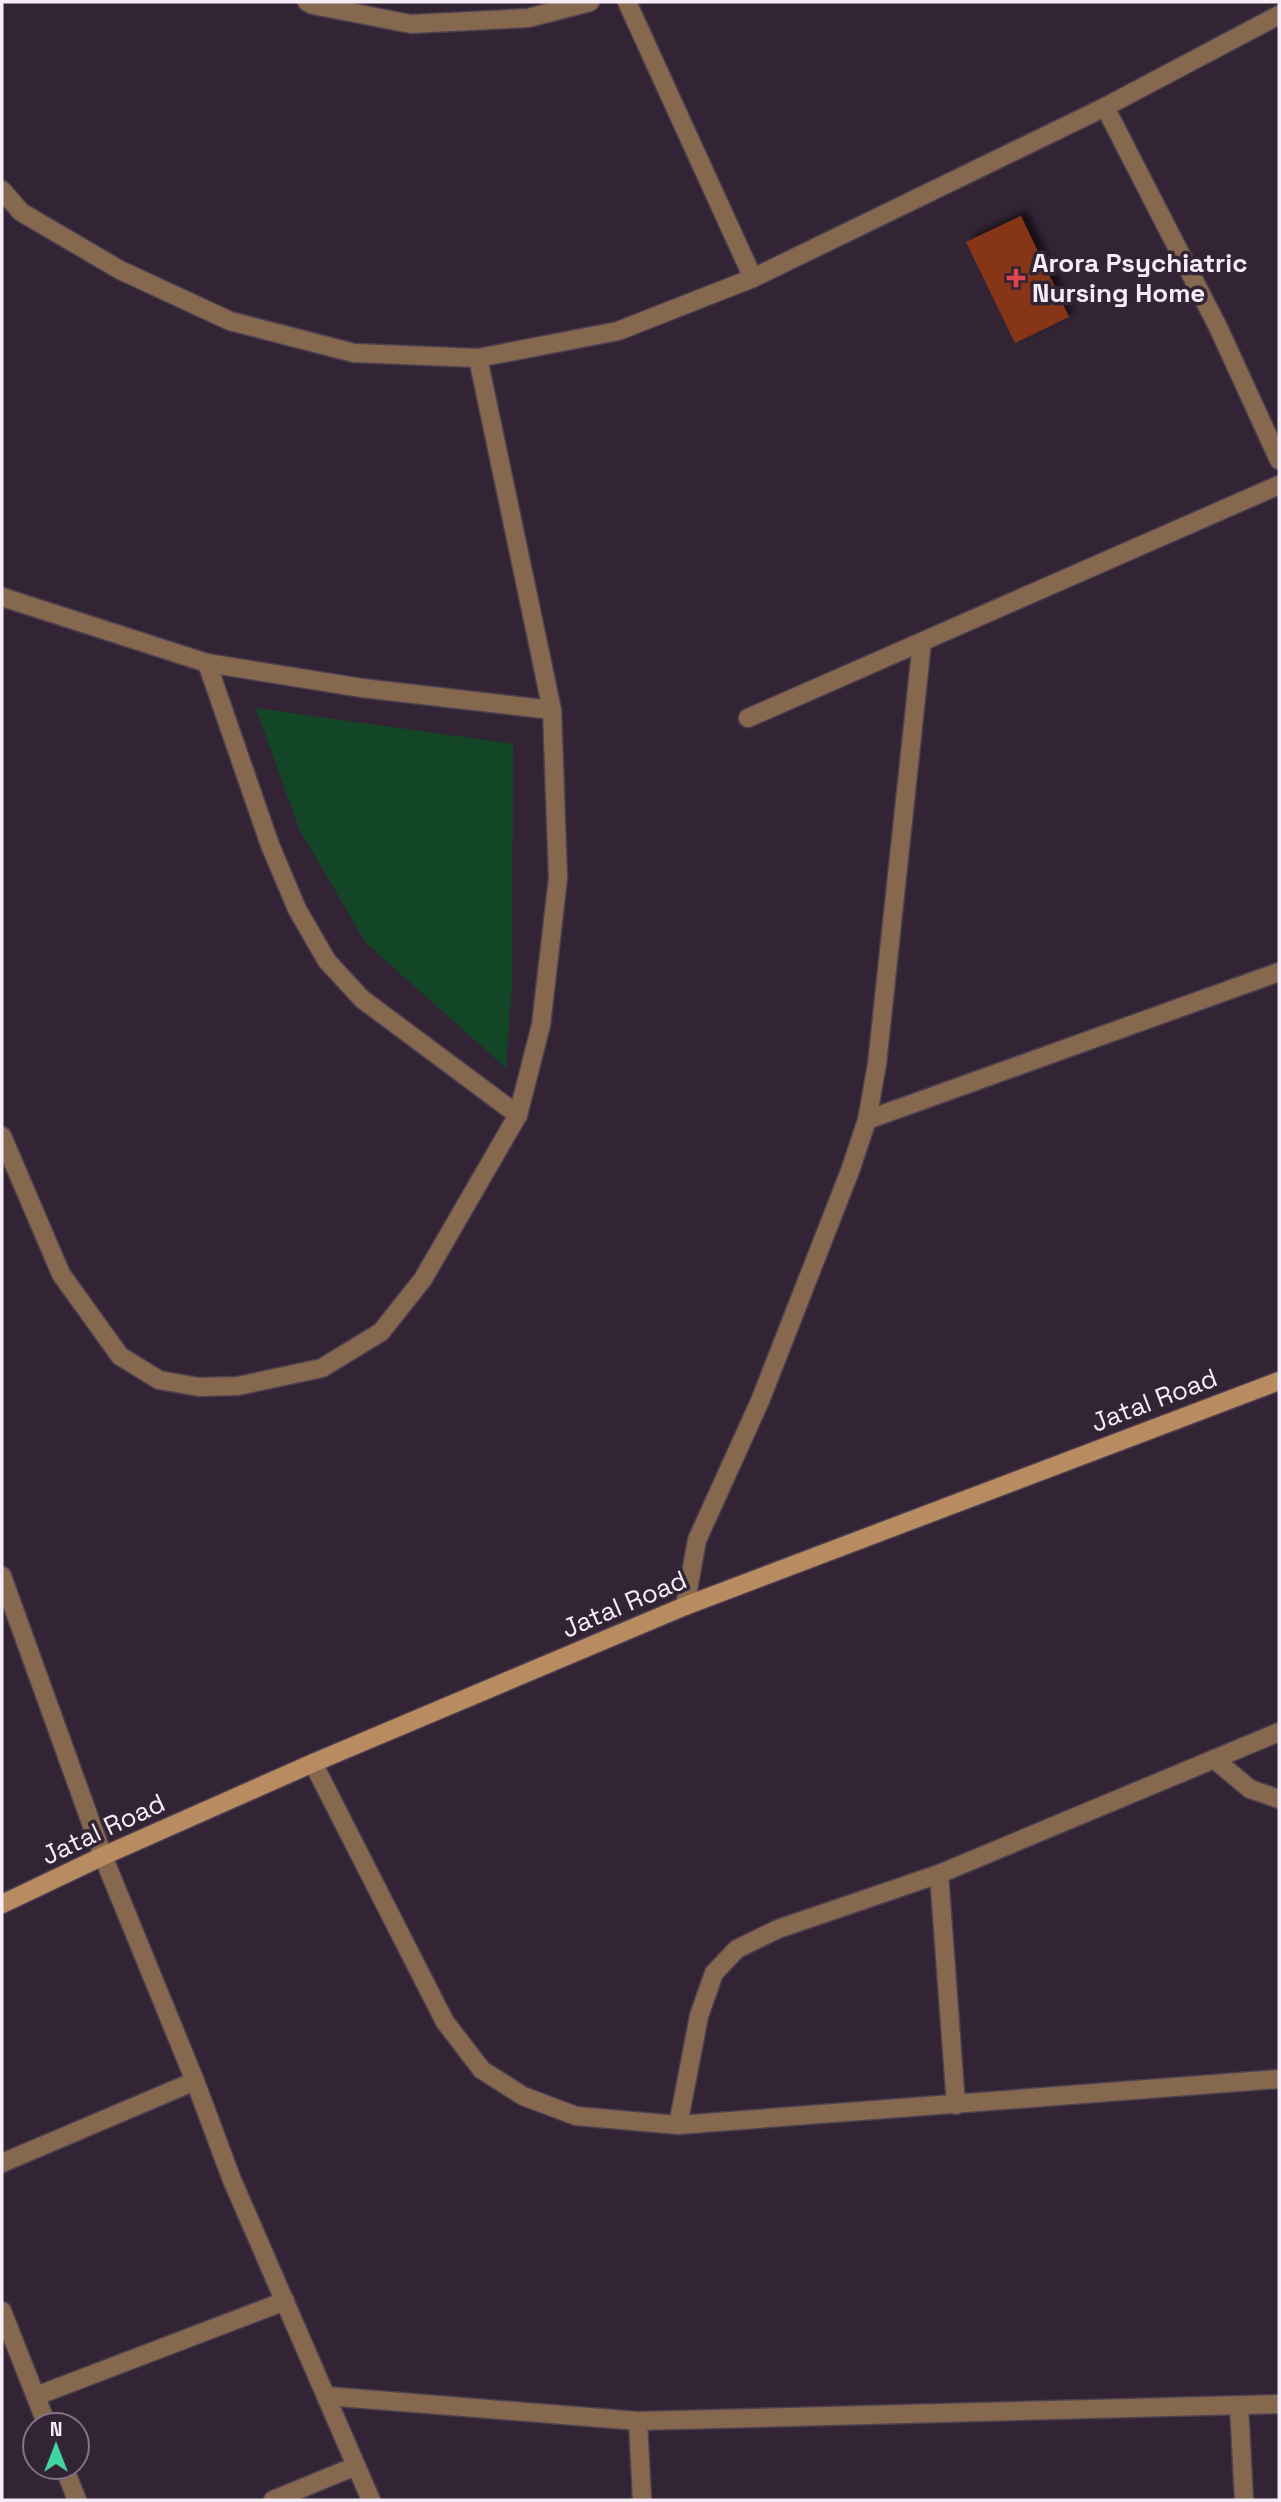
<svg xmlns="http://www.w3.org/2000/svg" width="1281" height="2502" viewBox="0 0 1281 2502" font-family="'Space Grotesk',sans-serif">
  <defs>
    <filter id="shadow"><feDropShadow dx="6" dy="-6" stdDeviation="3.5" flood-color="#0009"/></filter>
  </defs>
  <rect width="100%" height="100%" fill="#332435"/>
  <polygon fill="#134627" points="256,708 513,744 512,985 506,1068 366,943 299,829"/>
  <polygon fill="#863615" filter="url(#shadow)" points="1021,216 1069,317 1015,343 966,242"/>
  <g fill="none" stroke-linecap="round" stroke-linejoin="round">
    <g stroke="#4e4050" stroke-width="21">
      <g id="minor">
        <polyline points="307,2 313,5 411,24 528,18 590,2"/>
        <polyline points="627,2 753,278"/>
        <polyline points="1105,107 1218,327 1279,460"/>
        <polyline points="2,597 207,663 362,688 552,710"/>
        <polyline points="207,663 270,845 297,909 327,961 362,999 518,1115"/>
        <polyline points="748,718 1279,485"/>
        <polyline points="867,1120 877,1064 922,642"/>
        <polyline points="2,1136 61,1274 120,1356 159,1380 199,1387 238,1386 322,1368 381,1332 423,1279 518,1115 541,1025 558,878 552,710 478,358"/>
        <polyline points="2,1576 103,1856 195,2081 232,2180 371,2500"/>
        <polyline points="685,1606 697,1540 760,1401 850,1171 867,1120 1279,972"/>
        <polyline points="1214,1759 1250,1789 1279,1799"/>
        <polyline points="313,1763 445,2022 482,2070 523,2096 576,2116 678,2125 1279,2079"/>
        <polyline points="939,1874 956,2105"/>
        <polyline points="678,2125 699,2016 714,1973 737,1949 778,1929 939,1874 1279,1732"/>
        <polyline points="2,2163 195,2081"/>
        <polyline points="2,2311 47,2425"/>
        <polyline points="36,2396 285,2301"/>
        <polyline points="326,2396 638,2421 1279,2404"/>
        <polyline points="1239,2406 1244,2500"/>
        <polyline points="638,2421 642,2500"/>
        <polyline points="64,2467 77,2500"/>
        <polyline points="273,2500 356,2466"/>
      </g>
    </g>
    <g stroke="#4e4050" stroke-width="21">
      <polyline id="tertiary" points="2,190 21,212 120,270 230,321 354,353 478,358 618,331 753,278 1105,107 1279,15"/>
    </g>
    <g stroke="#4e4050" stroke-width="21">
      <polyline id="secondary" points="2,1904 103,1856 313,1763 685,1606 1279,1381"/>
    </g>
    <use href="#minor" stroke="#85684e" stroke-width="18"/>
    <use href="#tertiary" stroke="#85684e" stroke-width="18"/>
    <use href="#secondary" stroke="#b98b61" stroke-width="18"/>
  </g>
  <path fill="#e0444e" stroke="#332435" stroke-width="2.5" d="M1012.5 267.5h7v7h7v7h-7v7h-7v-7h-7v-7h7z"/>
  <g text-anchor="middle" dominant-baseline="central" stroke-width="7" stroke-linejoin="round" paint-order="stroke">
    <g font-size="26" font-weight="bold" fill="#f7edf8" stroke="#332435" text-anchor="start">
      <text x="1032" y="263">Arora Psychiatric<tspan x="1032" dy="30">Nursing Home</tspan></text>
    </g>
    <g font-size="26" fill="#f7edf8" stroke="#332435">
      <text transform="translate(1154 1400) rotate(-21)">Jatal Road</text>
      <text transform="translate(624 1604) rotate(-23)">Jatal Road</text>
      <text transform="translate(103 1829) rotate(-25)">Jatal Road</text>
    </g>
  </g>
  <rect width="1281" height="2502" fill="none" stroke="#f7edf8" stroke-width="7"/>
  <g transform="translate(56 2446)"><circle r="33" fill="#332435" stroke="#817483" stroke-width="2"/>
  <path d="M0-5L12 26L0 18L-12 26Z" fill="#42d4a1"/>
  <text y="-10" font-size="19" font-weight="bold" text-anchor="middle" fill="#f7edf8">N</text>
  </g>
</svg>
